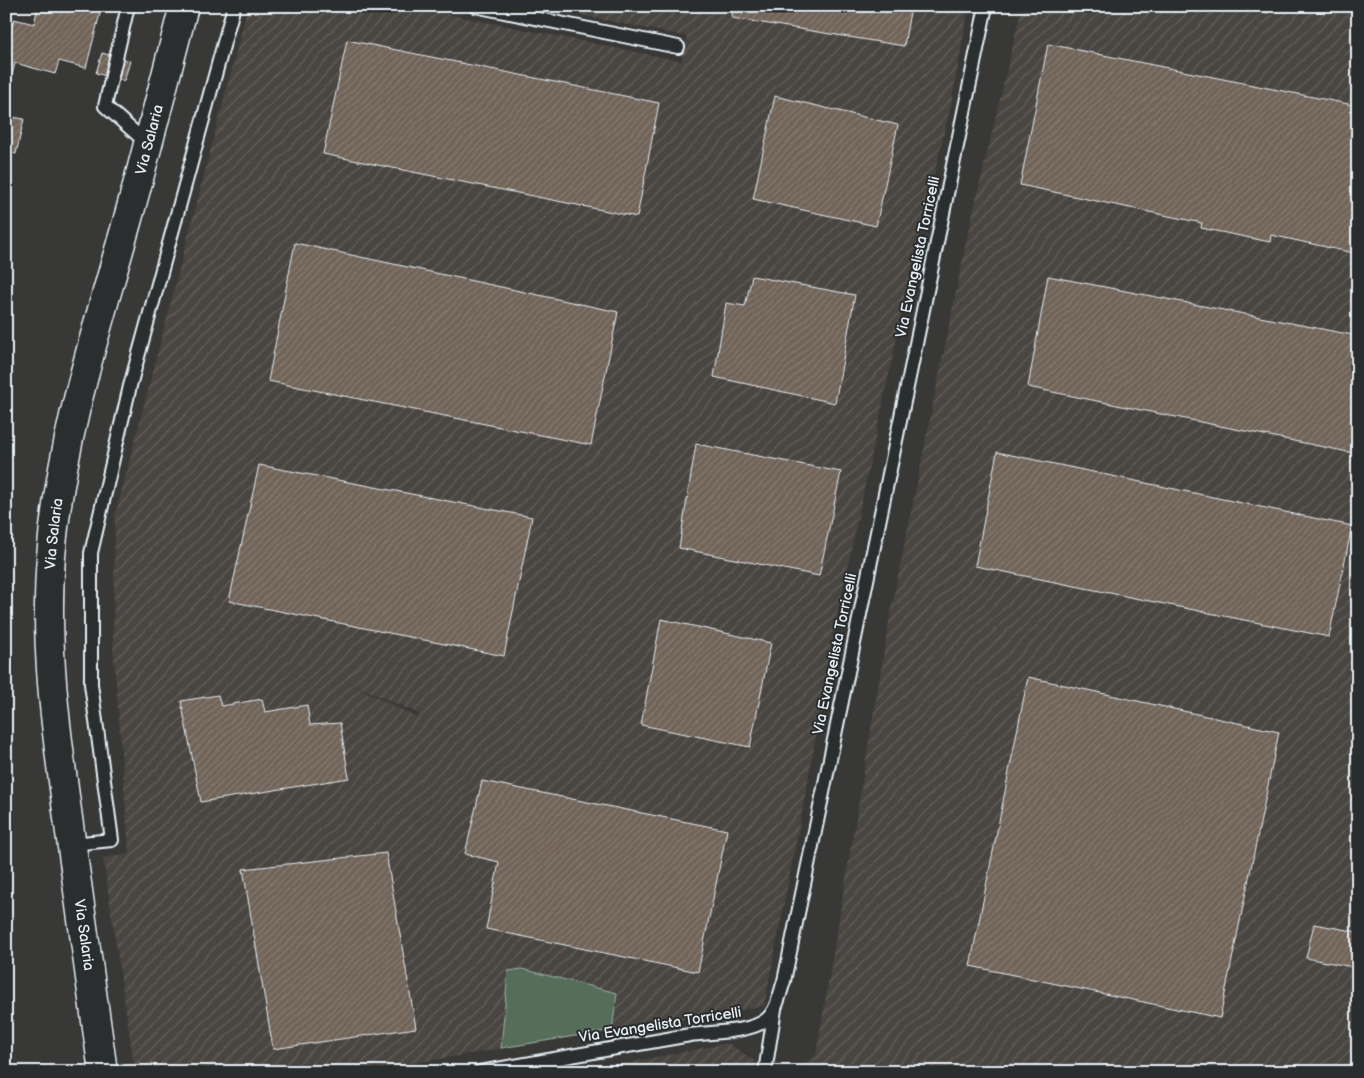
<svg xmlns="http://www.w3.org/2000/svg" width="1364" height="1078" viewBox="0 0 1364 1078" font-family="'Balsamiq Sans',sans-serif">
  <defs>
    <pattern id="industrial-furrows" width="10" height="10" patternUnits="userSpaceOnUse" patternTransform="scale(1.25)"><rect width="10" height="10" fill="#494540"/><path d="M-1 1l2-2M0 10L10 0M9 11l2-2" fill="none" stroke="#63605c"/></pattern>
    <pattern id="building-hatch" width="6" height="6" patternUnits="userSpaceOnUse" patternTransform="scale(1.25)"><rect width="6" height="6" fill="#716458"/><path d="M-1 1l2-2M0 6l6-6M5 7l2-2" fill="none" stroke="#857b71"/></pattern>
  </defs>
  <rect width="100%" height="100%" fill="#383836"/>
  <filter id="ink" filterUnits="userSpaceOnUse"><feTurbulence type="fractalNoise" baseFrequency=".02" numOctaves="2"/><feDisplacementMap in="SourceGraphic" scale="10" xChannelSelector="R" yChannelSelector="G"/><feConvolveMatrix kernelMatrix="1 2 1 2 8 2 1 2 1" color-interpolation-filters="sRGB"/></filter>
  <g filter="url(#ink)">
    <g fill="url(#industrial-furrows)" fill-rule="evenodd">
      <path d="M248,6h160l273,55 6,-24 -151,-31h433l-18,99 -41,171 -73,340 -32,181 -41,209 -405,66h-224l-32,-214 26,-5 -16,-208 2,-129zM346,681l73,33v3l-1,1z"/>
      <polygon points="1022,6 1358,6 1358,1072 793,1072 816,1055 891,610 967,238"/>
      <polygon points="728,1043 756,1062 754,1072 591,1072 591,1070"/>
    </g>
    <polygon fill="#566d5a" stroke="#9fafa9" points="522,969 617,993 612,1030 501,1048 508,971"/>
    <g fill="url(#building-hatch)" stroke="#e8f1f8">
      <polygon points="38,6 54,8 55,6 102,6 86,68 59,61 55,74 15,63 10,83 6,82 6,49 14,19 34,24"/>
      <polygon points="733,6 911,6 904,46 732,18"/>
      <polygon points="1234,6 1269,6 1268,13"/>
      <polygon points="347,40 659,103 637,217 323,154"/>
      <polygon points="1048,44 1358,106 1358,254 1271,235 1270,242 1201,228 1202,223 1020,185"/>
      <polygon points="102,53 130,61 124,81 96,73"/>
      <polygon points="775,96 898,125 876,226 753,199"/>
      <polygon points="6,116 24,119 16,154 6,152"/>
      <polygon points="295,243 618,312 591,445 268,381"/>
      <polygon points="752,276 855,295 835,403 714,377 726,303 745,306"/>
      <polygon points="1048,276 1358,336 1358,454 1028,387"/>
      <polygon points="696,444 841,472 819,576 679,548"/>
      <polygon points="997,452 1352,526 1329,637 975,566"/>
      <polygon points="259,465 532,517 504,656 229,601"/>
      <polygon points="661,619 771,643 750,747 641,725"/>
      <polygon points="1028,677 1279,732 1220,1018 970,966"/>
      <polygon points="218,695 221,706 262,699 265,712 307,705 310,725 340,723 349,778 201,802 181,701"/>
      <polygon points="482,781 727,830 698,972 486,929 499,862 465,854"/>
      <polygon points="386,853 416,1028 273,1049 243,869"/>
      <polygon points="1314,924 1358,932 1358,968 1306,958"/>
      <polygon points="77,1069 78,1072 48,1072"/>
    </g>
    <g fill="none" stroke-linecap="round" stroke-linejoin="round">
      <g stroke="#e8f1f8" stroke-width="16">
        <g id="service">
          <polyline points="128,6 105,106 148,144"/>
          <polyline points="475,6 678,47"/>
          <polyline points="72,844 112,840 91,684 91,553 130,386 234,6"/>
          <path d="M480,1072c70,-12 140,-24 210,-37 21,-3 61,-2 77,-16 10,-9 13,-26 17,-38l202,-975"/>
          <polyline points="765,1072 775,1009"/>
        </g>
      </g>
      <g stroke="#e8f1f8" stroke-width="31">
        <g id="secondary">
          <path id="s1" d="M103,1072c-12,-85 -23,-170 -35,-254 -12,-87 -24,-174 -17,-261 9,-114 45,-225 76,-335 20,-71 38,-144 57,-216"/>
        </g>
      </g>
      <use href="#service" stroke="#2a2d2e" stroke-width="12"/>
      <use href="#secondary" stroke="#2a2d2e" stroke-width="28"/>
    </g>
  </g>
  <g text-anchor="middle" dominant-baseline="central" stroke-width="4" stroke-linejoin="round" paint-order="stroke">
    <g font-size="15" fill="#e8f1f8" stroke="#2a2d2e">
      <text stroke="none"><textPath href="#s1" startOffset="948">Via Salaria</textPath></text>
      <text transform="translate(918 257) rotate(-78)">Via Evangelista Torricelli</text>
      <text stroke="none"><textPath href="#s1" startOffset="542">Via Salaria</textPath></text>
      <text transform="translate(835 654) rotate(-78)">Via Evangelista Torricelli</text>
      <text transform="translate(84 935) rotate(82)">Via Salaria</text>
      <text transform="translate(660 1025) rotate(-9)">Via Evangelista Torricelli</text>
    </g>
  </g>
  <rect width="1364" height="1078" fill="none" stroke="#2a2d2e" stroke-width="25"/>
  <rect x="12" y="12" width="1339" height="1053" fill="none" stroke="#e8f1f8" stroke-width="2" filter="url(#ink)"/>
</svg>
